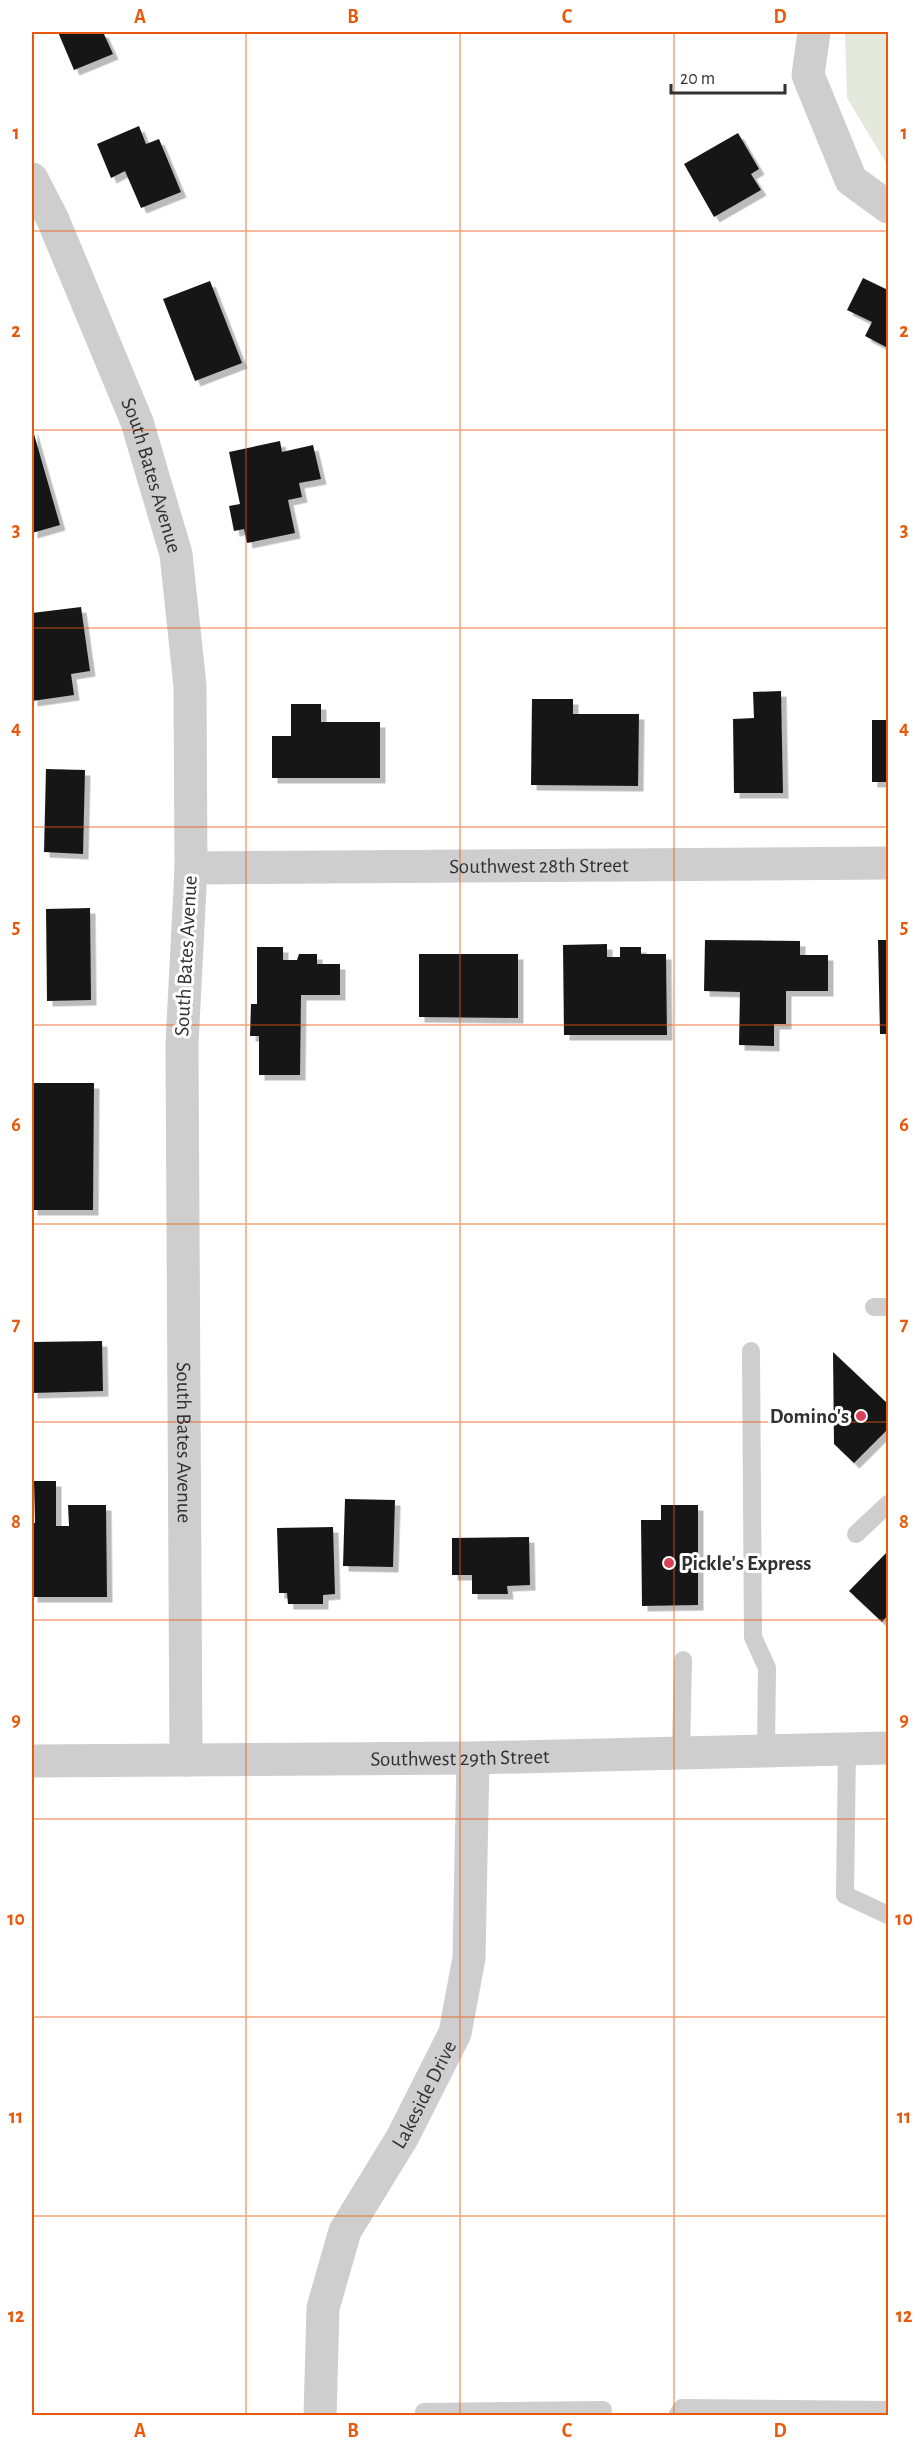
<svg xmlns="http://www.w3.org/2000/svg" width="920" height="2447" viewBox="0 0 920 2447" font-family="'Alegreya Sans',sans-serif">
  <defs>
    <filter id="shadow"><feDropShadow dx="5.5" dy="5.5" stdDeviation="0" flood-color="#0004"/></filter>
  </defs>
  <rect width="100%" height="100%" fill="#fff"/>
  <polygon fill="#e5e9dd" points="845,32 888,32 888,166 847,98"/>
  <g fill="#181818" filter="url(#shadow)">
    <polygon points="58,32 103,32 113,54 74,70"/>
    <polygon points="139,126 146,144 159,139 181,192 141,208 125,171 111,178 97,144"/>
    <polygon points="738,133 759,169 751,174 761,190 714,217 684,164"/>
    <polygon points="863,278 888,290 888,348 865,336 872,322 847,310"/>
    <polygon points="210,281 242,363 195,381 163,299"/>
    <polygon points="32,427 60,525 32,533"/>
    <polygon points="280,441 282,452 313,445 321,479 299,483 302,497 288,500 295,533 247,543 244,529 234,531 229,506 240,504 229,452"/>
    <polygon points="81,607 90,671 71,674 74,695 32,701 32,613"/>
    <polygon points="781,691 783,793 734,793 733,719 754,718 753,692"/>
    <polygon points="532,699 573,699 573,714 639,714 638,786 531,785"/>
    <polygon points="291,704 321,704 321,722 380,722 380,778 272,778 272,736 291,736"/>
    <rect x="872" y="720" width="16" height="62"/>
    <polygon points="46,769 85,770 83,854 44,852"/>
    <polygon points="90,908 91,1000 47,1001 46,909"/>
    <polygon points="705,940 800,941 800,955 828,955 828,991 786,991 786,1024 774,1024 774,1046 739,1045 740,992 704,991"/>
    <polygon points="878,940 888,940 888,1034 880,1034"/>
    <polygon points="607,944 607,957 620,957 620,947 641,947 641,954 666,954 667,1035 564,1035 563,945"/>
    <polygon points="257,947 283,947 283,960 297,960 299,954 317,954 317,964 340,964 340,995 301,995 300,1075 259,1075 259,1036 250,1036 251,1004 257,1004"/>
    <polygon points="419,954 518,954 518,1018 419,1017"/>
    <polygon points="32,1083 94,1083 93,1210 32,1210"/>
    <polygon points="102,1341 103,1391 32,1393 32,1342"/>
    <polygon points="833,1352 888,1404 888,1429 854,1463 834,1444"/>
    <polygon points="34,1481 56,1481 56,1526 69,1526 68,1505 106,1505 107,1597 32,1597 32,1523 35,1523"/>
    <polygon points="345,1499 395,1500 393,1567 343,1566"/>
    <polygon points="661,1505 698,1505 698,1605 642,1606 641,1520 661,1520"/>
    <polygon points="333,1527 335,1594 323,1595 323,1604 288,1604 287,1593 279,1593 277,1528"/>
    <polygon points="529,1537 530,1585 507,1586 508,1594 472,1594 472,1575 452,1575 452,1538"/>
    <polygon points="888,1551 888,1615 882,1622 849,1591"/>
  </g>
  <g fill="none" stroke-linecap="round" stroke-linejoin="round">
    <g stroke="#cecece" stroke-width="18">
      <polyline points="874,1307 888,1307"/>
      <polyline points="751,1351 753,1637 767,1668 766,1750"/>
      <polyline points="856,1534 888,1504"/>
      <polyline points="847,1748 845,1895 888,1915"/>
      <polyline points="681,1752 683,1660"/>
      <polyline points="424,2416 424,2412 603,2410"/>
      <polyline points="677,2416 682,2408 888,2410"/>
    </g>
    <g stroke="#cecece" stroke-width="33">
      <polyline points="814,32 808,75 851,180 888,207"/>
      <path id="s1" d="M32,179l21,41 84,202 39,132 14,132 1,182 -9,176 4,716"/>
      <path id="s2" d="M191,868l697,-5"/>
      <path id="s3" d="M320,2416l3,-108 22,-77 57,-93 53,-105 14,-75 4,-200"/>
    </g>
    <path stroke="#cecece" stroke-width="33" id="s4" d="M32,1761l441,-3 415,-10"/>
  </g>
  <path fill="none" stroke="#e8590c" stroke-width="1.5" stroke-opacity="0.55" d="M246,32v2384M460,32v2384M674,32v2384M32,231h856M32,430h856M32,628h856M32,827h856M32,1025h856M32,1224h856M32,1422h856M32,1620h856M32,1819h856M32,2017h856M32,2216h856"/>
  <g fill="#d94259" stroke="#fff" stroke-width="2">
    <circle cx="861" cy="1416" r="6"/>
    <circle cx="669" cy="1563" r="6"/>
  </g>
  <g text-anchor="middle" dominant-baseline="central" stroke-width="6" stroke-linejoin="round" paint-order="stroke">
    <g font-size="21" fill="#313131" stroke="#fff">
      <text stroke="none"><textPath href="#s1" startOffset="320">South Bates Avenue</textPath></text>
      <text stroke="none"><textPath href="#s2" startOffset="348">Southwest 28th Street</textPath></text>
      <text transform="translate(186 956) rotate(-87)">South Bates Avenue</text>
      <text stroke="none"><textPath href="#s1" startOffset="1292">South Bates Avenue</textPath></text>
      <text stroke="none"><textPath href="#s4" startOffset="428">Southwest 29th Street</textPath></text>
      <text stroke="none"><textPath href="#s3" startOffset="346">Lakeside Drive</textPath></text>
    </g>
    <g font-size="21" font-weight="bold" fill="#313131" stroke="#fff" text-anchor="end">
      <text x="849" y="1416">Domino's</text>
      <text x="681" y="1563" text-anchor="start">Pickle's Express</text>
    </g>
  </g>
  <rect width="920" height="2447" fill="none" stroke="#ffffff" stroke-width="66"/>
  <path d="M671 84v9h114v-9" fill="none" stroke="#313131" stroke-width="3"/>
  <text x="680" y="84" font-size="18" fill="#313131" stroke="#ffffff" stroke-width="4.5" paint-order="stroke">20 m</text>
  <rect x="33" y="33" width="854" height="2381" fill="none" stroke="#e8590c" stroke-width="2"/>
  <g font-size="20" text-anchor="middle" font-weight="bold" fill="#e8590c">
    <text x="140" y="23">A</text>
    <text x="353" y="23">B</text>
    <text x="567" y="23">C</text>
    <text x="780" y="23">D</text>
    <text x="16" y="139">1</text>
    <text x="904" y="139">1</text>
    <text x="16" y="337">2</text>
    <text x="904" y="337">2</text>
    <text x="16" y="536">3</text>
    <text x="904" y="536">3</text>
    <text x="16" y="734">4</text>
    <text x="904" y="734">4</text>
    <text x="16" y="933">5</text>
    <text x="904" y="933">5</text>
    <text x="16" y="1131">6</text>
    <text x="904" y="1131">6</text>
    <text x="16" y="1330">7</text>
    <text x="904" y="1330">7</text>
    <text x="16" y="1528">8</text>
    <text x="904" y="1528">8</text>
    <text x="16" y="1726">9</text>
    <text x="904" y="1726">9</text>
    <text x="16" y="1925">10</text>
    <text x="904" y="1925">10</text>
    <text x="16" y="2123">11</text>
    <text x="904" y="2123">11</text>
    <text x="16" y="2322">12</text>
    <text x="904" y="2322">12</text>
    <text x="140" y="2437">A</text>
    <text x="353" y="2437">B</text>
    <text x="567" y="2437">C</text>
    <text x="780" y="2437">D</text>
  </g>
</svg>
